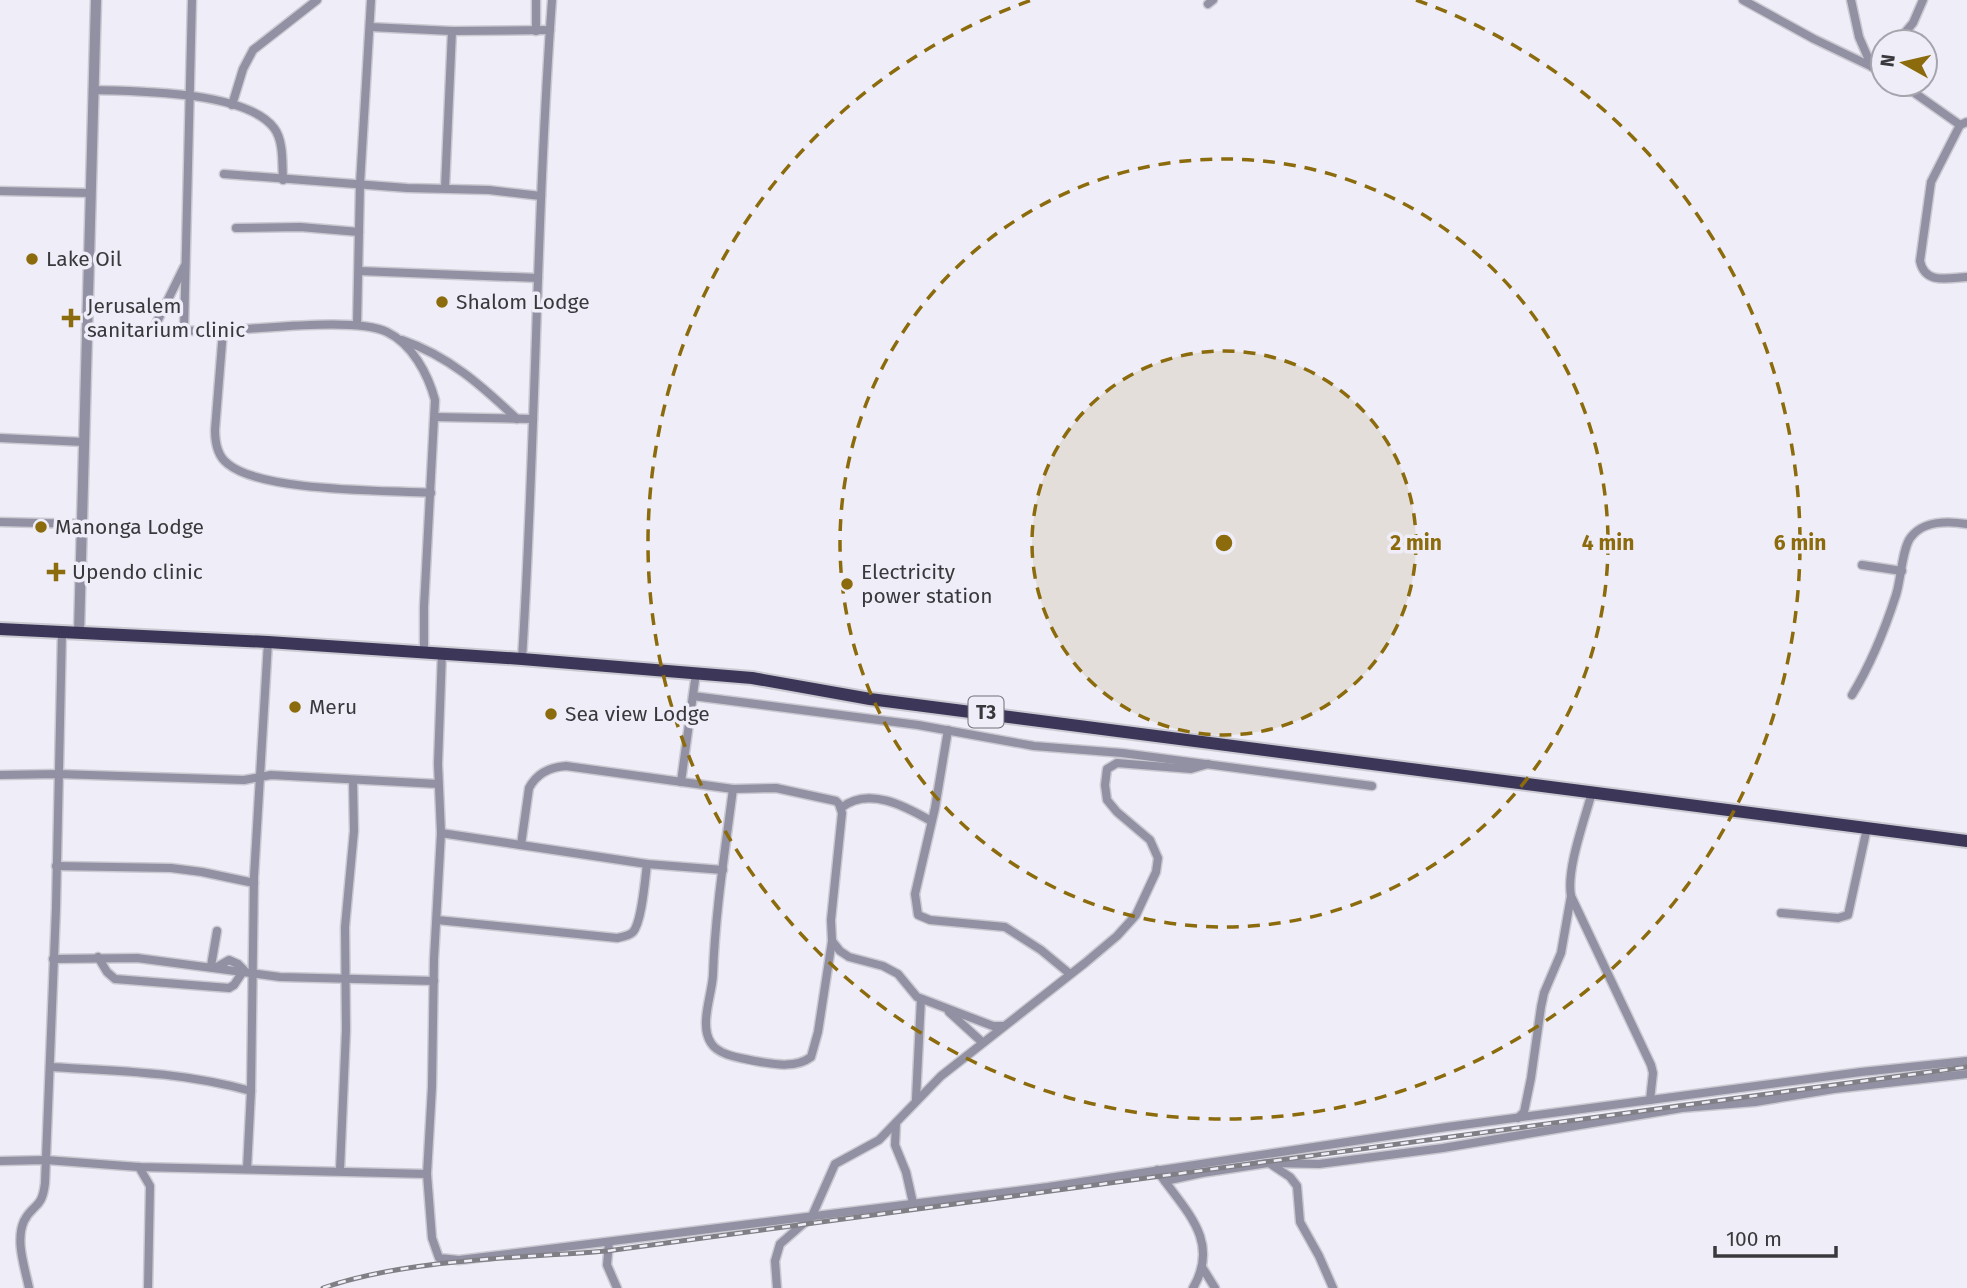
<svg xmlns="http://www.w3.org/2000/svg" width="1967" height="1288" viewBox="0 0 1967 1288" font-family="'Fira Sans',sans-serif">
  <rect width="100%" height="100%" fill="#efeef8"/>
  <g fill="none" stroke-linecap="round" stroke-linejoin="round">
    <g stroke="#cbcad2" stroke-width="11">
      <g id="minor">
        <polyline points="536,0 536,31"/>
        <polyline points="1743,0 1814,39 1883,72"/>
        <polyline points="1851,0 1859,37 1872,67"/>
        <polyline points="1208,4 1213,0"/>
        <polyline points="370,27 452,31 550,30"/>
        <polyline points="1897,42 1913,23 1923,0"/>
        <polyline points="1902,84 1960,125"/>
        <path d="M93,90c43,1 153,1 181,38 10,13 8,36 9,52"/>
        <polyline points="232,105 243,69 253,50 317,0"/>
        <path d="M1967,122l-7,3 -29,57 -11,79c5,24 28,17 47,16"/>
        <polyline points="224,174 407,188 489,190 541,196"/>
        <polyline points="445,188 452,31"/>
        <polyline points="0,191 91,193"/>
        <polyline points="236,228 300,227 359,232"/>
        <polyline points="359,271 538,278"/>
        <polyline points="357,325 360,184 371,0"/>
        <path d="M86,330c47,0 94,2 140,0 37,-1 131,-13 161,2 25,12 41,42 48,68l-11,207v44"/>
        <polyline points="153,330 184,267"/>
        <polyline points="184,331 192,0"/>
        <path d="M223,331l-8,99c0,13 2,26 13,34 34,28 156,26 203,29"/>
        <path d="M402,340c47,16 80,46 115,79"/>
        <polyline points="435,417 533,419"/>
        <polyline points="0,438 84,442"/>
        <polyline points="0,522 82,524"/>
        <polyline points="1862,565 1902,571"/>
        <polyline points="442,652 438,764 441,833 434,959 432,1087 427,1174 432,1238 439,1258 459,1260 1048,1187 1447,1127 1861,1072 1967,1061"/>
        <path d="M522,659c14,-220 14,-440 30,-659"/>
        <path d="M1852,695c19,-31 33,-66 44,-100 5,-15 6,-47 15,-58 13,-17 37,-16 56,-13"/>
        <polyline points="693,696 918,725 1034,746 1122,753 1372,786"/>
        <polyline points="948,730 935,808 915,894 918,915 930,920 1005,927 1041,950 1070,974"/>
        <polyline points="0,775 58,774 244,780 271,775 438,784"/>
        <polyline points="681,782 696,673"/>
        <path d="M733,789c-8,62 -18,124 -20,186 -1,20 -14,50 -2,68 8,13 31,15 44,18 18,3 40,8 56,-4l7,-25 14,-91"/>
        <path d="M1592,792c-7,27 -26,77 -21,104l80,169 2,8 -3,27"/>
        <path d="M841,808c27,-22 64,-2 90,13"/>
        <polyline points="441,833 647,864 723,870"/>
        <path d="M521,845l8,-57c8,-15 21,-21 37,-22l167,23 43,-1 60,13 3,3 3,9 -11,107 1,21 8,10 9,6 34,9 15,8 19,23 76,29h10"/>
        <polyline points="56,866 171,868 202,872 254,883"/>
        <polyline points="1781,913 1838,918 1848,915 1867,828"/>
        <path d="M437,920l180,18c5,-1 12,-2 16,-6 9,-10 12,-53 14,-68"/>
        <polyline points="98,957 107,972 115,979 229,988 234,985 244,970 238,964 229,960 217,967"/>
        <polyline points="53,959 137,958 280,977 434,981"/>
        <polyline points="211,966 217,931"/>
        <polyline points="949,1012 982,1042"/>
        <path d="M50,1067c71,4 132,5 201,24"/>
        <polyline points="916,1099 921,999"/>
        <polyline points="1518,1118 1524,1112 1531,1078 1541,1007 1544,993 1561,953 1571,896"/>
        <polyline points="896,1123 895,1145 906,1172 913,1203"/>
        <polyline points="0,1161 46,1160 139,1167 427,1174"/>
        <polyline points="1269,1163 1290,1177 1297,1186 1300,1222 1319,1256 1333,1288"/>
        <polyline points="139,1167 150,1186 148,1288"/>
        <polyline points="247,1169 251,1091 254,877 268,642"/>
        <polyline points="340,1170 346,1030 345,927 354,831 353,780"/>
        <path d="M1157,1170c25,38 65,69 36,118"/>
        <polyline points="1165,1181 1202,1173 1268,1163 1319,1164 1443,1148 1682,1108 1755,1102 1834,1089 1967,1074"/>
        <polyline points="609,1242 607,1265 617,1288"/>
        <polyline points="1202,1267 1215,1288"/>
        <path d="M29,1288c-4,-20 -14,-47 -5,-67 9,-18 18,-11 21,-38l11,-275 6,-277"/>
        <polyline points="777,1288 775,1261 780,1244 812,1216 835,1164 879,1140 941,1076 1085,963 1117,936 1136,915 1156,872 1158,858 1150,840 1117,812 1107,800 1105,785 1107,769 1117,763 1191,769 1208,764"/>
      </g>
    </g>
    <g stroke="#cbcad2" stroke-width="13">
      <polyline id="tertiary" points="79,633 96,0"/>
    </g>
    <g stroke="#cbcad2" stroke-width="16">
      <polyline id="trunk" points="0,629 268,642 522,659 752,678 870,699 1967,841"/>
    </g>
    <use href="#minor" stroke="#9290a3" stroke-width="8"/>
    <use href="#tertiary" stroke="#9290a3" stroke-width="10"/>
    <use href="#trunk" stroke="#3c3658" stroke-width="12"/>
    <g stroke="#807f85" stroke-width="5">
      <path id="rail" d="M323,1288c83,-29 196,-30 284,-37l1360,-184"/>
    </g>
    <use href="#rail" stroke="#efeef8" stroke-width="2.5" stroke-dasharray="8" stroke-linecap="butt"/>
  </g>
  <circle cx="1224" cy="543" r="192" fill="#8c6b0c" fill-opacity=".12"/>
  <g fill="none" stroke="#8c6b0c" stroke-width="3.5" stroke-dasharray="12 9">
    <circle cx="1224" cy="543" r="192"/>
    <circle cx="1224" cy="543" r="384"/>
    <path d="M1416 0A576 576 0 1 1 1032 0"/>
  </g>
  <g fill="#8c6b0c" stroke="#efeef8" stroke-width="2.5">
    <circle cx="32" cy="259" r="7"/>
    <circle cx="442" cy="302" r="7"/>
    <path d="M67.5 307.5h7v7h7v7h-7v7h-7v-7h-7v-7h7z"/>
    <circle cx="41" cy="527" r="7"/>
    <path d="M52.5 561.5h7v7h7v7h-7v7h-7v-7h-7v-7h7z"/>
    <circle cx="847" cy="584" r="7"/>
    <circle cx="295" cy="707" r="7"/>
    <circle cx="551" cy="714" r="7"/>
  </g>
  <g text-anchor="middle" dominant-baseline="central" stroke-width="7" stroke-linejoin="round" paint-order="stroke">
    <rect fill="#efeef8" stroke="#706f74" stroke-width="2" x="968.5" y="696.5" width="35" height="31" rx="5"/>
    <g font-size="19" font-weight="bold" fill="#39383c">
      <text x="986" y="712">T3</text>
    </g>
    <g font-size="21" fill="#39383c" stroke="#efeef8" text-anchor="start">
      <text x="46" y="259">Lake Oil</text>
      <text x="456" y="302">Shalom Lodge</text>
      <text x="87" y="306">Jerusalem<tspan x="87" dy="24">sanitarium clinic</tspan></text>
      <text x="55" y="527">Manonga Lodge</text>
      <text x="72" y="572">Upendo clinic</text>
      <text x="861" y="572">Electricity<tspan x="861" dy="24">power station</tspan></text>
      <text x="309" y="707">Meru</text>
      <text x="565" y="714">Sea view Lodge</text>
    </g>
  </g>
  <circle cx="1224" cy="543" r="10" fill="#8c6b0c" stroke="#efeef8" stroke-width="3.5"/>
  <g font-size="21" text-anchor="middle" font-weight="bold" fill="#8c6b0c" stroke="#efeef8" stroke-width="7" stroke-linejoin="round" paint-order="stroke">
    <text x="1416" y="550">2 min</text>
    <text x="1608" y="550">4 min</text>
    <text x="1800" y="550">6 min</text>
  </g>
  <g transform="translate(1904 63) rotate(278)"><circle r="33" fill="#efeef8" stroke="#a6a5ad" stroke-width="2"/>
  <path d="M0-5L12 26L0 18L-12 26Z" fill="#8c6b0c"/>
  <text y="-10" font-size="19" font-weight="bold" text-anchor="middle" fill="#39383c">N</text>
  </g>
  <path d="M1715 1246v10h121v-10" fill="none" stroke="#39383c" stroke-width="3.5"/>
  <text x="1726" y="1246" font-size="21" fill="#39383c" stroke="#efeef8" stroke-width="5" paint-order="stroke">100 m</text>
</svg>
